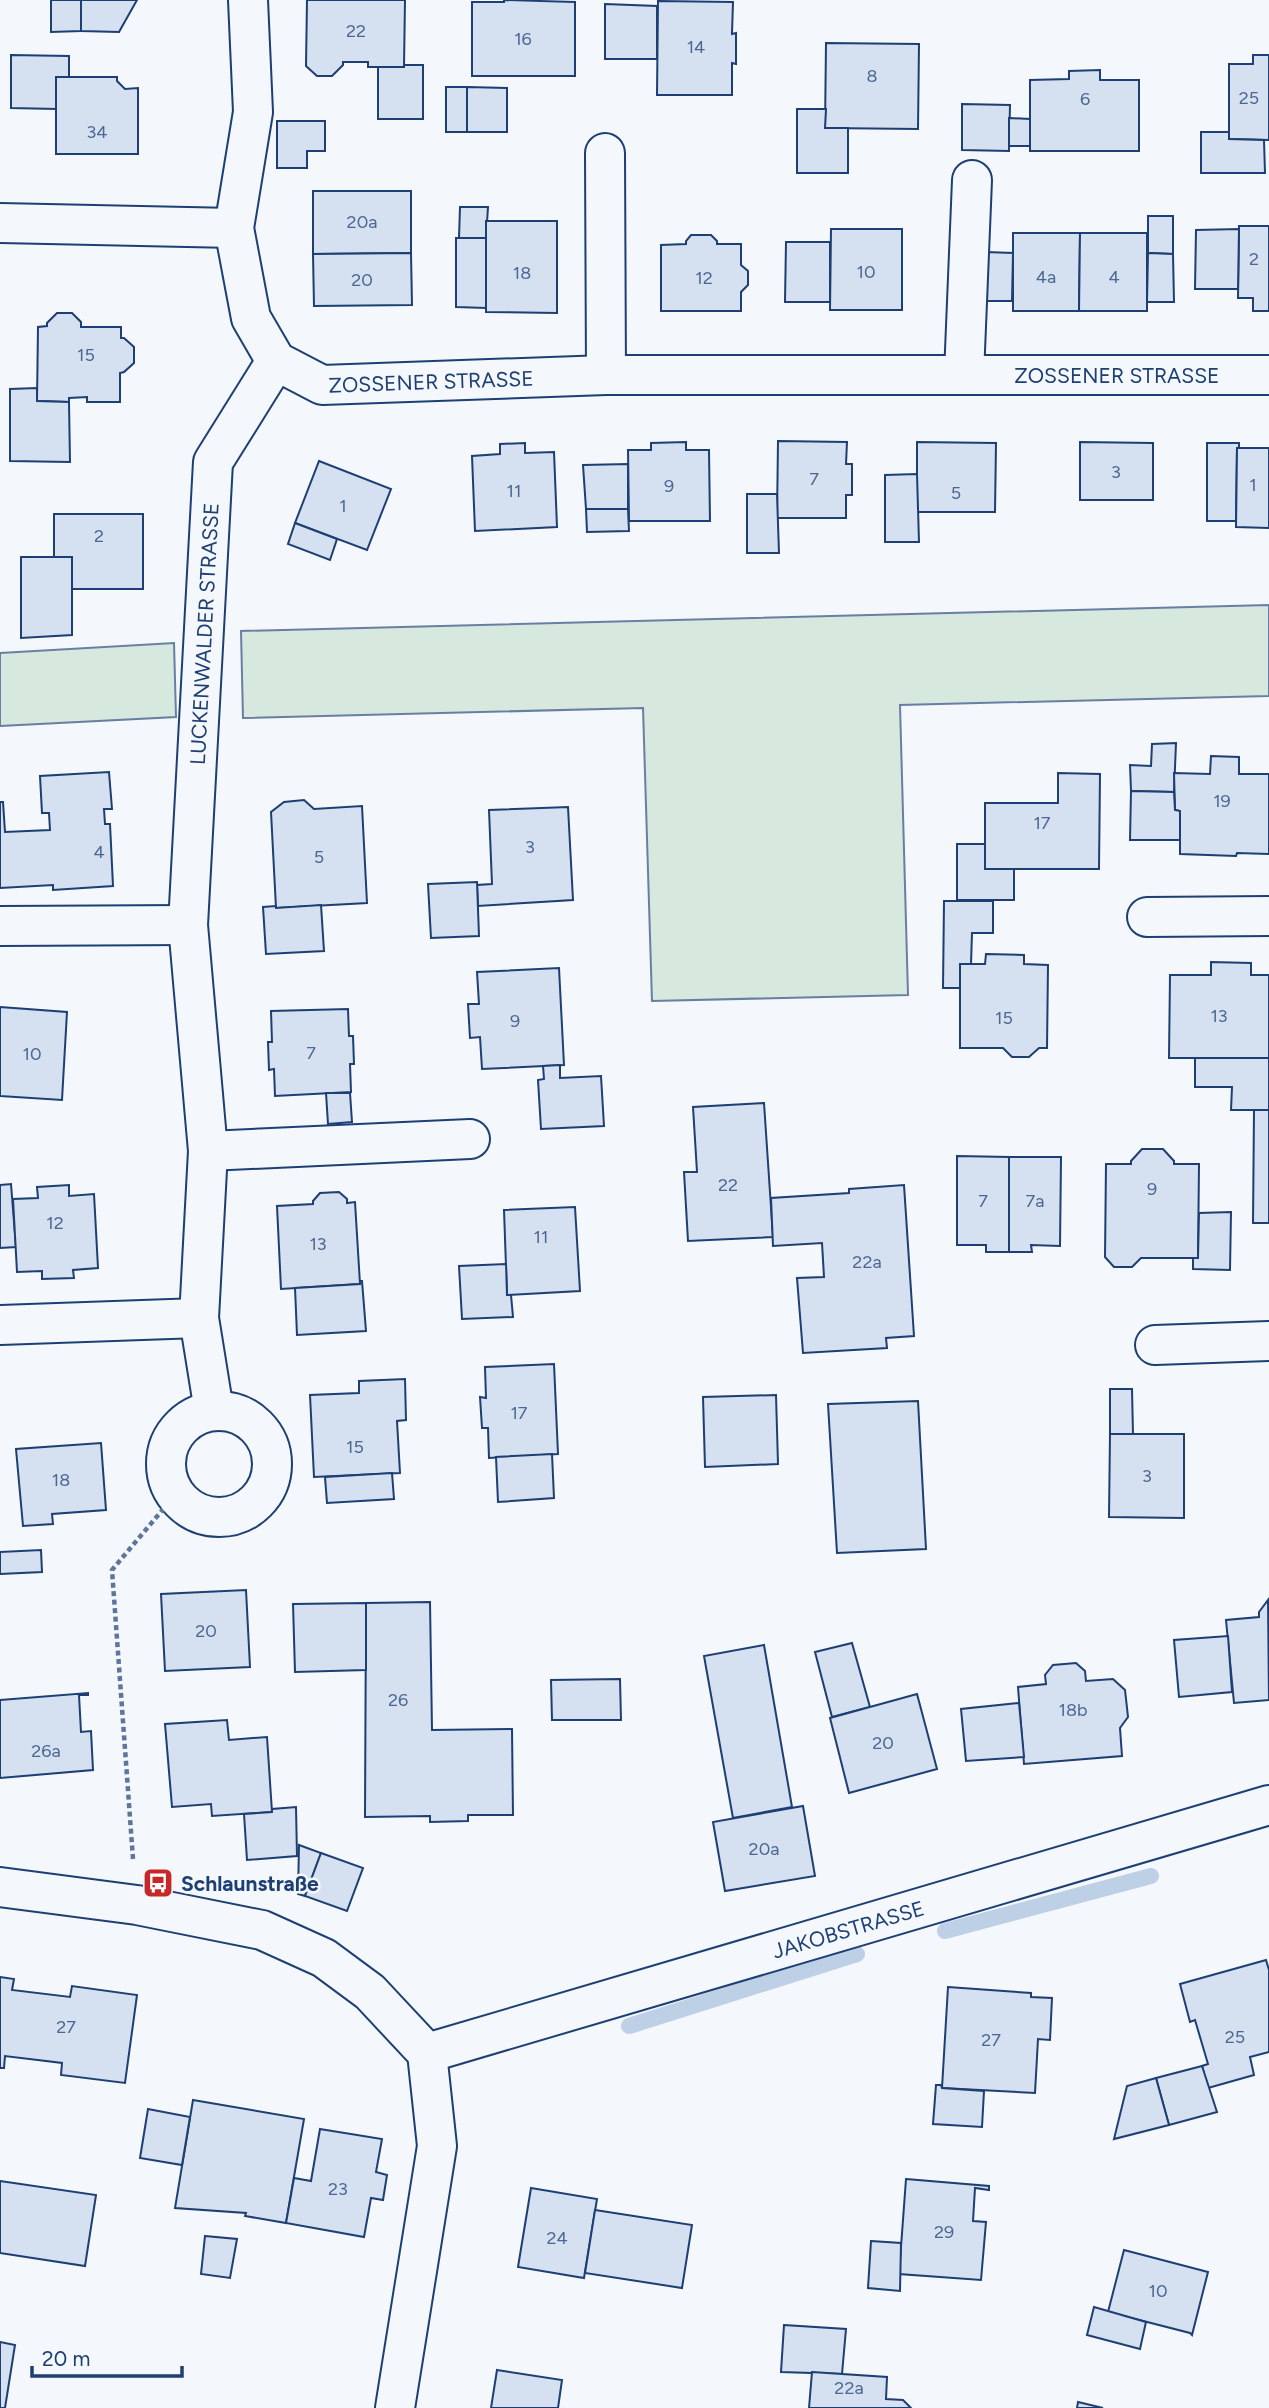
<svg xmlns="http://www.w3.org/2000/svg" width="1269" height="2408" viewBox="0 0 1269 2408" font-family="Figtree,sans-serif">
  <rect width="100%" height="100%" fill="#f4f7fb"/>
  <g fill="#d7e8df" stroke="#687fa3" stroke-width="2">
    <polygon points="1269,605 1269,696 900,705 908,995 652,1001 643,708 243,718 241,631"/>
    <polygon points="174,643 176,717 0,726 0,653"/>
  </g>
  <g fill="none" stroke-linecap="round" stroke-linejoin="round">
    <g stroke="#bed0e5" stroke-width="16">
      <polyline points="945,1931 1151,1876"/>
      <polyline points="629,2026 857,1954"/>
    </g>
  </g>
  <g fill="#d5e0f0" stroke="#1d3f73" stroke-width="2">
    <polygon points="51,0 81,0 81,31 51,32"/>
    <polygon points="81,0 137,0 119,32 81,31"/>
    <polygon points="307,0 405,0 404,67 368,67 368,62 343,62 343,65 332,76 317,76 306,66"/>
    <polygon points="504,0 575,2 575,76 472,76 472,2 504,2"/>
    <polygon points="658,1 733,2 732,34 736,33 736,64 732,63 732,95 657,95"/>
    <polygon points="605,4 657,6 657,59 605,59"/>
    <polygon points="826,43 919,44 918,129 825,128"/>
    <polygon points="11,55 69,56 69,77 56,77 56,109 11,108"/>
    <polygon points="1253,55 1269,55 1269,140 1229,139 1229,64 1253,64"/>
    <polygon points="404,65 423,65 423,119 378,119 378,67 404,67"/>
    <polygon points="1100,70 1100,80 1139,80 1139,151 1030,151 1030,80 1069,79 1069,71"/>
    <polygon points="56,77 117,77 117,81 125,89 138,88 138,154 56,154"/>
    <rect x="446" y="87" width="21" height="45"/>
    <polygon points="467,87 507,88 507,132 467,132"/>
    <polygon points="962,104 1010,105 1009,151 962,150"/>
    <polygon points="797,109 826,109 825,128 848,128 848,173 797,173"/>
    <polygon points="1009,118 1030,119 1030,146 1009,146"/>
    <polygon points="277,121 325,121 325,151 307,151 307,168 277,168"/>
    <polygon points="1201,132 1229,132 1229,139 1264,140 1265,173 1201,173"/>
    <polygon points="313,191 411,191 411,253 313,254"/>
    <polygon points="460,207 488,207 486,238 459,238"/>
    <polygon points="1148,216 1173,216 1173,254 1148,253"/>
    <polygon points="486,221 557,221 557,313 486,312"/>
    <polygon points="1239,226 1269,226 1269,311 1253,311 1253,298 1238,298"/>
    <polygon points="831,229 902,229 902,310 830,310"/>
    <polygon points="1239,229 1238,289 1195,289 1196,230"/>
    <polygon points="1013,233 1080,233 1079,311 1013,311"/>
    <polygon points="1080,233 1147,233 1147,311 1079,311"/>
    <polygon points="691,235 711,235 717,241 717,244 741,244 741,265 748,271 748,285 741,292 741,311 661,311 661,245 686,244 686,241"/>
    <polygon points="456,238 486,238 486,308 456,307"/>
    <polygon points="786,242 830,242 830,302 785,302"/>
    <polygon points="986,252 1013,253 1012,301 986,301"/>
    <polygon points="411,253 412,305 314,306 313,254"/>
    <polygon points="1148,253 1173,254 1174,302 1147,302"/>
    <polygon points="57,313 72,313 81,322 81,327 121,327 121,338 124,338 134,347 134,363 124,372 120,373 120,402 87,402 87,397 69,398 69,402 37,401 38,327 47,326 47,323"/>
    <polygon points="37,388 37,401 69,402 70,462 10,461 10,389"/>
    <polygon points="778,441 847,442 846,464 852,464 852,495 846,495 846,518 777,518"/>
    <polygon points="686,442 686,450 709,450 710,521 629,521 628,450 651,450 651,443"/>
    <polygon points="917,442 996,443 995,512 917,512"/>
    <polygon points="1080,442 1153,443 1153,500 1080,500"/>
    <polygon points="525,443 525,453 554,452 557,527 475,531 472,456 500,454 500,444"/>
    <polygon points="1207,443 1239,443 1239,448 1237,448 1236,521 1207,521"/>
    <polygon points="1237,448 1269,448 1269,528 1236,527"/>
    <polygon points="319,461 391,489 367,550 295,523"/>
    <polygon points="628,464 628,509 586,509 583,465"/>
    <polygon points="917,474 919,542 885,542 885,475"/>
    <polygon points="747,494 777,494 779,553 747,553"/>
    <polygon points="586,509 628,509 629,531 587,532"/>
    <polygon points="54,514 143,514 143,589 72,589 72,557 54,557"/>
    <polygon points="295,523 337,539 330,560 288,544"/>
    <polygon points="21,557 72,557 72,635 21,638"/>
    <polygon points="1176,743 1174,792 1131,791 1130,765 1151,766 1152,744"/>
    <polygon points="1211,756 1239,757 1239,774 1269,774 1269,854 1237,853 1236,856 1180,854 1180,811 1175,810 1174,773 1210,774"/>
    <polygon points="109,772 112,809 104,809 105,824 110,824 113,886 53,890 53,885 0,888 0,802 3,802 5,832 50,830 49,813 42,813 40,776"/>
    <polygon points="1058,773 1100,774 1099,869 985,869 985,803 1058,803"/>
    <polygon points="1131,791 1174,792 1175,810 1180,811 1180,840 1130,840"/>
    <polygon points="304,800 314,809 362,806 367,903 276,908 271,812 284,802"/>
    <polygon points="568,807 573,900 478,906 477,885 492,884 489,810"/>
    <polygon points="957,844 985,844 985,869 1014,869 1014,900 957,900"/>
    <polygon points="477,882 479,936 431,938 428,884"/>
    <polygon points="944,901 993,901 993,933 972,933 971,964 960,964 960,988 943,988"/>
    <polygon points="321,905 324,951 266,954 263,907 276,906 276,908"/>
    <polygon points="986,954 1024,955 1024,964 1048,965 1047,1048 1039,1048 1029,1057 1012,1057 1003,1048 960,1048 960,964 985,964"/>
    <polygon points="1211,962 1251,963 1251,975 1269,975 1269,1058 1169,1058 1170,975 1211,975"/>
    <polygon points="559,968 564,1065 482,1069 480,1037 470,1038 468,1004 479,1004 477,972"/>
    <polygon points="0,1007 67,1012 62,1100 0,1096"/>
    <polygon points="348,1009 349,1036 353,1036 354,1064 350,1064 351,1092 275,1096 274,1069 269,1070 268,1042 272,1042 271,1011"/>
    <polygon points="1195,1058 1269,1058 1269,1110 1231,1110 1232,1087 1195,1087"/>
    <polygon points="560,1065 560,1078 601,1076 604,1126 541,1129 538,1080 544,1079 543,1066"/>
    <polygon points="326,1093 350,1093 352,1122 328,1124"/>
    <polygon points="764,1103 773,1237 688,1241 684,1172 697,1172 693,1107"/>
    <polygon points="1254,1110 1269,1110 1269,1223 1253,1223"/>
    <polygon points="1142,1149 1163,1149 1174,1161 1174,1164 1199,1164 1198,1258 1141,1258 1132,1267 1114,1267 1105,1257 1106,1164 1131,1164 1131,1161"/>
    <polygon points="957,1156 1009,1157 1009,1252 986,1252 986,1245 957,1245"/>
    <polygon points="1009,1157 1061,1157 1060,1246 1031,1245 1032,1252 1009,1252"/>
    <polygon points="11,1184 16,1247 0,1248 0,1185"/>
    <polygon points="69,1185 69,1196 94,1194 98,1268 73,1270 74,1278 42,1279 42,1271 17,1272 13,1199 38,1198 37,1187"/>
    <polygon points="904,1185 914,1336 886,1338 887,1348 803,1353 797,1278 824,1277 822,1243 773,1246 771,1198 849,1193 849,1189"/>
    <polygon points="339,1192 347,1199 347,1203 355,1202 360,1284 281,1289 277,1206 313,1204 313,1201 320,1193"/>
    <polygon points="575,1207 580,1291 507,1295 504,1210"/>
    <polygon points="1231,1212 1230,1270 1193,1269 1193,1258 1198,1258 1199,1213"/>
    <polygon points="506,1264 507,1295 511,1295 513,1317 462,1319 459,1266"/>
    <polygon points="360,1281 362,1281 366,1331 297,1335 295,1288 360,1284"/>
    <polygon points="554,1364 558,1454 489,1458 488,1428 482,1428 480,1397 486,1398 485,1367"/>
    <polygon points="405,1379 406,1420 397,1421 400,1473 314,1477 310,1395 359,1393 359,1381"/>
    <polygon points="1110,1389 1132,1389 1133,1434 1110,1434"/>
    <polygon points="776,1395 778,1464 705,1467 703,1397"/>
    <polygon points="918,1401 926,1549 837,1553 828,1404"/>
    <polygon points="1110,1434 1184,1434 1184,1518 1109,1517"/>
    <polygon points="101,1443 106,1510 52,1514 53,1524 23,1526 16,1449"/>
    <polygon points="552,1454 554,1498 498,1502 496,1457"/>
    <polygon points="392,1473 394,1499 327,1503 325,1477"/>
    <polygon points="41,1550 42,1572 0,1574 0,1552"/>
    <polygon points="246,1590 250,1667 165,1671 161,1594"/>
    <polygon points="1268,1600 1269,1700 1234,1703 1226,1620 1259,1617 1259,1612"/>
    <polygon points="430,1602 432,1730 512,1729 513,1815 468,1815 468,1821 430,1822 430,1816 365,1817 366,1603"/>
    <polygon points="366,1603 366,1670 295,1672 293,1604"/>
    <polygon points="1228,1636 1232,1692 1179,1697 1174,1640"/>
    <polygon points="852,1643 870,1707 832,1717 815,1652"/>
    <polygon points="764,1645 792,1807 733,1818 704,1656"/>
    <polygon points="1076,1663 1085,1671 1086,1681 1113,1679 1125,1690 1128,1717 1120,1728 1122,1756 1024,1764 1018,1687 1046,1684 1045,1675 1053,1665"/>
    <polygon points="620,1679 621,1720 552,1720 551,1680"/>
    <polygon points="88,1693 88,1695 79,1695 81,1732 91,1731 93,1770 0,1778 0,1700"/>
    <polygon points="917,1694 937,1769 849,1793 830,1718"/>
    <polygon points="1019,1703 1024,1757 966,1761 961,1709"/>
    <polygon points="227,1720 229,1740 267,1737 272,1812 212,1816 211,1804 172,1807 165,1724"/>
    <polygon points="803,1806 815,1876 725,1891 713,1822"/>
    <polygon points="296,1807 297,1856 247,1860 244,1814 272,1812 272,1809"/>
    <polygon points="299,1845 321,1853 305,1896 298,1894"/>
    <polygon points="321,1853 363,1868 347,1911 305,1896"/>
    <polygon points="1266,1960 1269,1970 1269,2052 1250,2057 1254,2075 1208,2088 1202,2066 1208,2064 1195,2020 1190,2022 1180,1984"/>
    <polygon points="0,1977 14,1979 12,1990 70,1997 72,1986 137,1995 125,2083 61,2075 62,2063 5,2056 4,2068 0,2068"/>
    <polygon points="948,1987 1031,1993 1031,1997 1052,1998 1050,2040 1038,2039 1035,2093 942,2088"/>
    <polygon points="1202,2066 1217,2112 1169,2125 1156,2078"/>
    <polygon points="1156,2078 1169,2125 1114,2139 1127,2086"/>
    <polygon points="936,2085 941,2085 942,2088 984,2091 982,2127 933,2124"/>
    <polygon points="193,2100 304,2119 286,2223 245,2216 246,2213 175,2208"/>
    <polygon points="148,2109 190,2117 182,2165 140,2158"/>
    <polygon points="320,2129 382,2139 376,2172 387,2175 383,2200 371,2198 364,2237 286,2223 294,2178 311,2181"/>
    <polygon points="906,2179 989,2186 989,2190 975,2188 973,2221 986,2222 981,2280 899,2274"/>
    <polygon points="0,2181 96,2195 85,2266 0,2253"/>
    <polygon points="531,2188 597,2199 584,2278 518,2267"/>
    <polygon points="595,2210 692,2225 682,2288 585,2273"/>
    <polygon points="205,2236 237,2239 230,2278 201,2274"/>
    <polygon points="871,2241 901,2243 900,2291 868,2288"/>
    <polygon points="1124,2250 1208,2272 1192,2335 1190,2333 1108,2312"/>
    <polygon points="1094,2307 1146,2322 1140,2349 1087,2335"/>
    <polygon points="784,2325 846,2329 842,2374 781,2372"/>
    <polygon points="0,2342 15,2345 5,2408 0,2408"/>
    <polygon points="497,2370 562,2380 558,2408 491,2408"/>
    <polygon points="812,2372 887,2377 886,2399 903,2400 911,2408 809,2408"/>
    <polygon points="1078,2402 1103,2408 1077,2408"/>
  </g>
  <g fill="none" stroke-linecap="round" stroke-linejoin="round">
    <g stroke="#1d3f73" stroke-width="42">
      <g id="minor">
        <path id="s1" d="M248,0l5,112 -19,116 17,90 25,43 46,24 284,-10h663"/>
        <polyline points="605,153 606,375"/>
        <polyline points="0,223 234,228"/>
        <polyline points="964,375 972,180"/>
        <polyline points="1147,917 1269,916"/>
        <polyline points="0,926 188,925"/>
        <polyline points="208,1151 470,1139"/>
        <polyline points="0,1325 199,1318"/>
        <polyline points="1155,1345 1269,1341"/>
        <circle cx="219" cy="1464" r="53"/>
        <path id="s2" d="M214,1411l-15,-93 9,-167 -20,-226 25,-463 63,-101"/>
        <polyline points="0,1887 137,1905 262,1930 324,1958 370,1992 427,2053 437,2146 395,2408"/>
        <path id="s3" d="M427,2053l842,-248"/>
      </g>
    </g>
    <polyline stroke="#5e769c" stroke-width="4.5" stroke-dasharray="5 3.5" stroke-linecap="butt" points="133,1859 112,1570 175,1495"/>
    <use href="#minor" stroke="#f4f7fb" stroke-width="38"/>
  </g>
  <defs>
    <g id="bus-square" transform="scale(1.575)"><rect x="-9" y="-9" width="18" height="18" rx="4" fill="#c62828" stroke="#f4f7fb"/><path d="M-5-6H5V4H4V6H2V4H-2V6H-4V4H-5ZM-3.5-4V0h7V-4ZM-3.5 1.2v1.5H-2V1.2ZM2 1.2v1.5H3.5V1.2Z" fill="#fff"/></g>
  </defs>
  <g fill-rule="evenodd">
    <use href="#bus-square" x="158" y="1883"/>
  </g>
  <g text-anchor="middle" dominant-baseline="central" stroke-width="5" stroke-linejoin="round" paint-order="stroke">
    <g font-size="18" fill="#4b6792">
      <text x="356" y="31">22</text>
      <text x="523" y="39">16</text>
      <text x="696" y="47">14</text>
      <text x="872" y="76">8</text>
      <text x="1249" y="98">25</text>
      <text x="1085" y="99">6</text>
      <text x="97" y="132">34</text>
      <text x="362" y="222">20a</text>
      <text x="1254" y="259">2</text>
      <text x="866" y="272">10</text>
      <text x="522" y="273">18</text>
      <text x="1046" y="277">4a</text>
      <text x="1114" y="277">4</text>
      <text x="704" y="278">12</text>
      <text x="362" y="280">20</text>
      <text x="86" y="355">15</text>
      <text x="1116" y="472">3</text>
      <text x="814" y="479">7</text>
      <text x="1253" y="485">1</text>
      <text x="669" y="486">9</text>
      <text x="514" y="491">11</text>
      <text x="956" y="493">5</text>
      <text x="343" y="506">1</text>
      <text x="99" y="536">2</text>
      <text x="1222" y="801">19</text>
      <text x="1042" y="823">17</text>
      <text x="530" y="847">3</text>
      <text x="99" y="852">4</text>
      <text x="319" y="857">5</text>
      <text x="1219" y="1016">13</text>
      <text x="1004" y="1018">15</text>
      <text x="515" y="1021">9</text>
      <text x="311" y="1053">7</text>
      <text x="32" y="1054">10</text>
      <text x="728" y="1185">22</text>
      <text x="1152" y="1189">9</text>
      <text x="983" y="1201">7</text>
      <text x="1035" y="1201">7a</text>
      <text x="55" y="1223">12</text>
      <text x="541" y="1237">11</text>
      <text x="318" y="1244">13</text>
      <text x="867" y="1262">22a</text>
      <text x="519" y="1413">17</text>
      <text x="355" y="1447">15</text>
      <text x="1147" y="1476">3</text>
      <text x="61" y="1480">18</text>
      <text x="206" y="1631">20</text>
      <text x="398" y="1700">26</text>
      <text x="1073" y="1710">18b</text>
      <text x="883" y="1743">20</text>
      <text x="46" y="1751">26a</text>
      <text x="764" y="1849">20a</text>
      <text x="66" y="2027">27</text>
      <text x="1235" y="2037">25</text>
      <text x="991" y="2040">27</text>
      <text x="338" y="2189">23</text>
      <text x="944" y="2232">29</text>
      <text x="557" y="2238">24</text>
      <text x="1158" y="2291">10</text>
      <text x="849" y="2388">22a</text>
    </g>
    <g font-size="21" fill="#1d3f73" stroke="#f4f7fb">
      <text stroke="none"><textPath href="#s1" startOffset="1218">ZOSSENER STRASSE</textPath></text>
      <text stroke="none"><textPath href="#s1" startOffset="532">ZOSSENER STRASSE</textPath></text>
      <text stroke="none"><textPath href="#s2" startOffset="780">LUCKENWALDER STRASSE</textPath></text>
      <text stroke="none"><textPath href="#s3" startOffset="439">JAKOBSTRASSE</textPath></text>
    </g>
    <g font-size="21" font-weight="bold" fill="#1d3f73" stroke="#f4f7fb" text-anchor="start">
      <text x="181" y="1883">Schlaunstraße</text>
    </g>
  </g>
  <path d="M32 2366v10h150v-10" fill="none" stroke="#1d3f73" stroke-width="3.5"/>
  <text x="42" y="2366" font-size="21" fill="#1d3f73" stroke="#f4f7fb" stroke-width="5" paint-order="stroke">20 m</text>
</svg>
